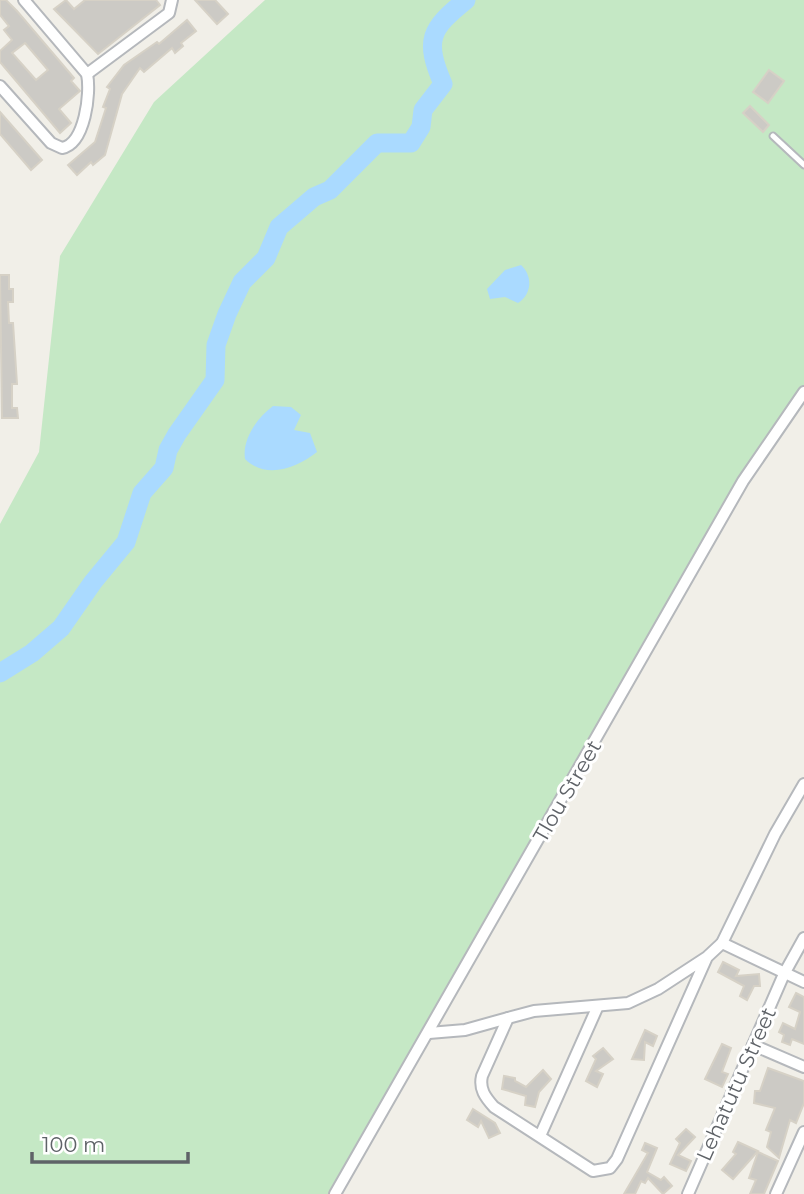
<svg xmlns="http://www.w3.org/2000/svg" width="804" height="1194" viewBox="0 0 804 1194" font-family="Montserrat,sans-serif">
  <rect width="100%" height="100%" fill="#f1efe8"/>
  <polygon fill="#c5e8c5" points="265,0 804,0 804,387 793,400 328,1194 0,1194 0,524 39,452 60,256 154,102"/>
  <g fill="#aadaff">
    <path d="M521,265c12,11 11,29 -3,38l-13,-6 -15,2 -3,-10 18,-19z"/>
    <path d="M273,406l18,1 10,8 -7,15 16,3 7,19c-20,16 -51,28 -72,7 -3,-20 12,-41 28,-53z"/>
  </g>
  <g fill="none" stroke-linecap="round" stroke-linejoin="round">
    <path stroke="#aadaff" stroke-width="19" d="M0,673l32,-20 29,-25 32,-46 33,-40 16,-49 22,-25 4,-18 9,-16 38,-54 1,-35 11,-31 15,-32 24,-24 13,-31 35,-30 16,-7 47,-47h34l10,-16 2,-17 20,-26c-19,-44 -13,-55 23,-84"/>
  </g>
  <g fill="#cccac5" stroke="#d6d1c6" stroke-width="2" fill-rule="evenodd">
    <path d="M0,0h6l11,11 57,67 -3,3 9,10 -21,18 12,14 -11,10 -60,-71v-11l12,-11 -8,-10 5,-4 -9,-11zM25,43l23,27 -12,10 -24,-27z"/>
    <polygon points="66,0 74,9 85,0 156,0 160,5 98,54 54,9"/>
    <polygon points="195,0 215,0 228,14 217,24"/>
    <polygon points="187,20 196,31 181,43 183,46 175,53 172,48 144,72 140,68 122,94 105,155 93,165 91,162 77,175 68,165 95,142 106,108 103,107 110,89 107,87 124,65 157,42 159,44"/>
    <polygon points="769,70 784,81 768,103 753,92"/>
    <polygon points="750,106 769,125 763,132 743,113"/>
    <polygon points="0,112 42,160 31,170 0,134"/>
    <polygon points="0,275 9,275 9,289 13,289 13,302 8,302 9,323 13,323 17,384 12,384 12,408 17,408 18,418 2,418"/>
    <polygon points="723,962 739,970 736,976 759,974 760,986 754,986 747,1000 740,996 744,986 718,972"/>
    <polygon points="796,993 804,997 804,1044 792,1039 790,1045 782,1042 784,1035 779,1032 783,1023 795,1029 800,1012 789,1007"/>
    <polygon points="645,1030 657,1036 653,1046 645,1042 644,1060 632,1059"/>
    <polygon points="722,1044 731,1048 722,1072 728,1074 722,1087 705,1079"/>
    <polygon points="603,1048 613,1059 596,1071 603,1074 597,1087 586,1081 596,1059 593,1056"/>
    <polygon points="768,1068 804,1081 804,1103 796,1123 790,1120 779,1158 767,1147 771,1132 766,1130 775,1108 754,1103 755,1091 760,1091"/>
    <polygon points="543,1070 551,1079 539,1092 535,1107 525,1105 526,1096 502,1089 504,1076 515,1078 515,1081 526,1087"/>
    <polygon points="473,1109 495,1123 500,1133 489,1138 481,1121 478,1127 467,1120"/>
    <polygon points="686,1129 695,1137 678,1155 691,1161 686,1171 670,1164 680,1143 676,1139"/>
    <polygon points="738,1142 758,1151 733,1179 722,1170 736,1154 733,1152"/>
    <polygon points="645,1143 657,1148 647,1172 661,1180 664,1177 672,1186 663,1194 648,1178 645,1183 641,1181 635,1194 624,1194 648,1153 642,1150"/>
    <polygon points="758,1152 778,1161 764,1194 750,1194 756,1180 749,1178"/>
  </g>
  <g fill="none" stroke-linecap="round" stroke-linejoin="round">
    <g stroke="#b5b8bc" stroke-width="9">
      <polyline id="service" points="773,136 804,165"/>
    </g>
    <g stroke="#b5b8bc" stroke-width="14">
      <g id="minor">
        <polyline points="87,74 169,13 172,0"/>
        <path d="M0,86l51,57 11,5c23,-4 29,-55 25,-74l-63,-74"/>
        <polyline points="722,943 804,982"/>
        <path d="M707,957l-90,202 -7,9 -17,3 -99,-64c-9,-10 -15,-18 -12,-31l26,-58 26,-7 94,-8 30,-14 49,-32 15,-14 53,-109 29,-50"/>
        <polyline points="429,1033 465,1030 508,1018"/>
        <polyline points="753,1045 804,1067"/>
        <polyline points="540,1136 597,1008"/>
        <polyline points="335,1194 743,481 804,392"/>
        <polyline points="688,1194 784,974 804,938"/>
        <polyline points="776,1194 804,1132"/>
      </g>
    </g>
    <use href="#service" stroke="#fff" stroke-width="5"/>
    <use href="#minor" stroke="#fff" stroke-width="10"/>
  </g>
  <g text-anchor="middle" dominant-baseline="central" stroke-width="6" stroke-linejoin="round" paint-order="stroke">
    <g font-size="21" fill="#5f6368" stroke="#fff">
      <text transform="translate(567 791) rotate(-60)">Tlou Street</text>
      <text transform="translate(736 1084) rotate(-66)">Lehatutu Street</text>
    </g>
  </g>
  <path d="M32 1152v10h156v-10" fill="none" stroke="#5f6368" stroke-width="3.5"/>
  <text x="42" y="1152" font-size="21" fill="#5f6368" stroke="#ffffff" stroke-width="5" paint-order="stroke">100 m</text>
</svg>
